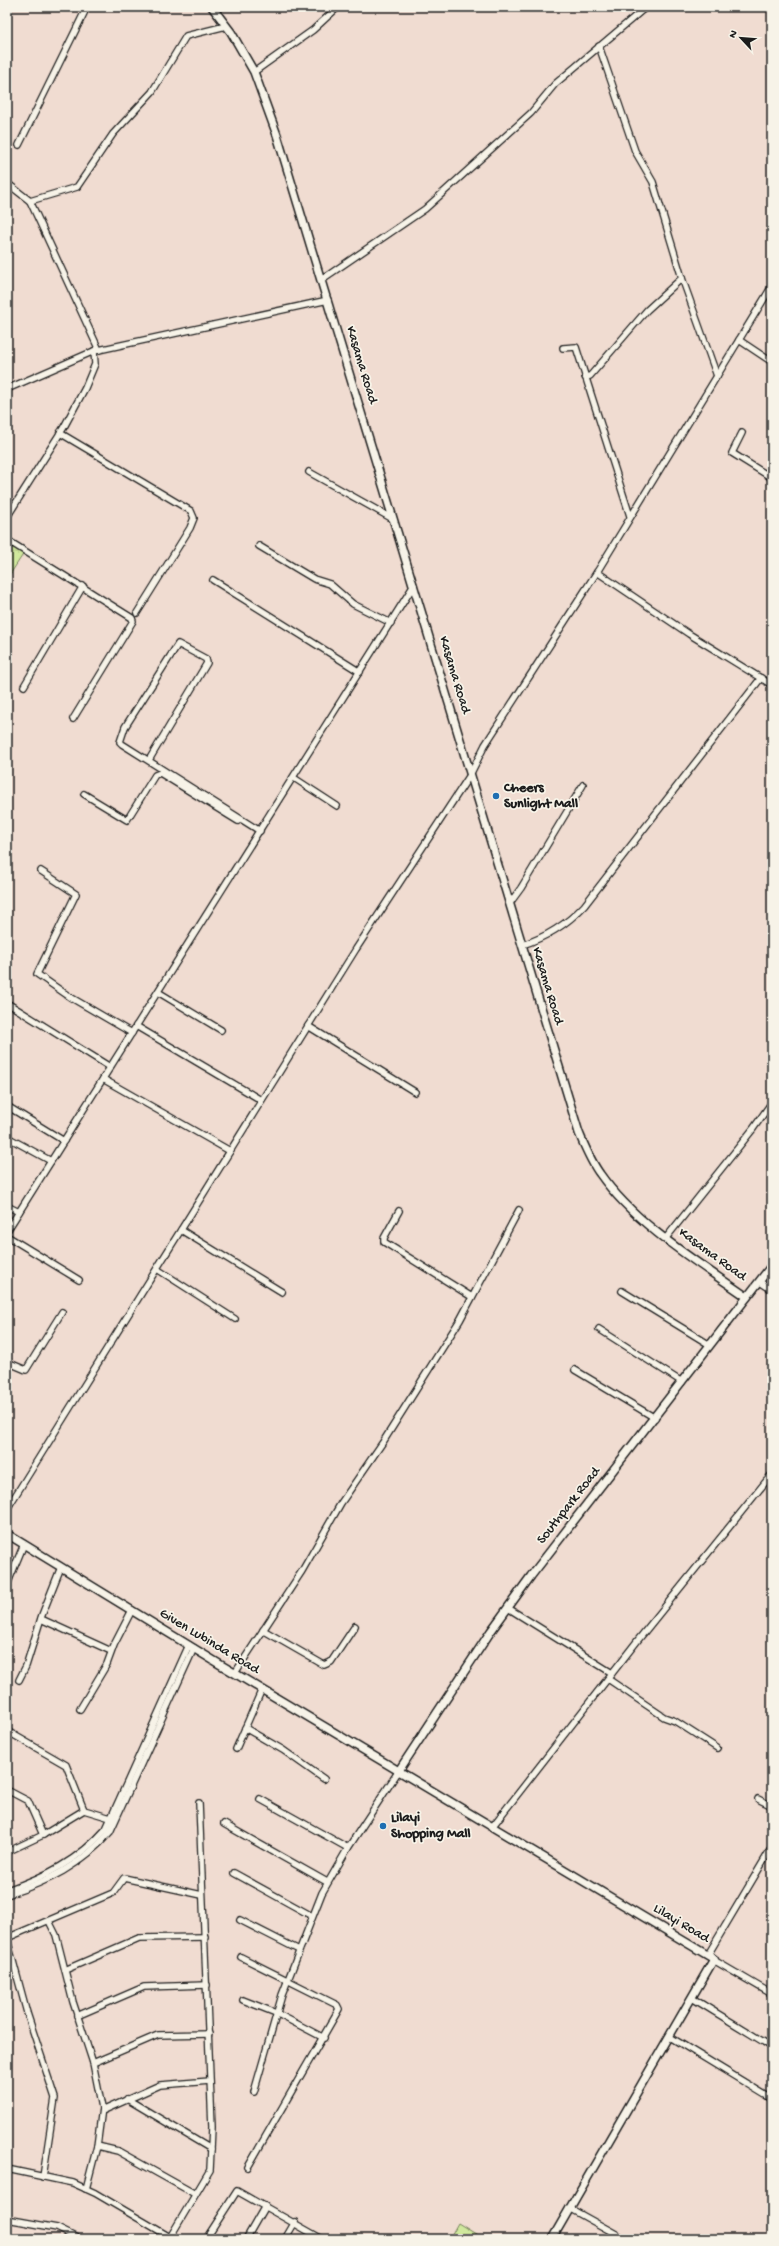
<svg xmlns="http://www.w3.org/2000/svg" width="779" height="2246" viewBox="0 0 779 2246" font-family="'Gochi Hand',sans-serif">
  <defs>
    <pattern id="forest-crowns" width="20" height="18" patternUnits="userSpaceOnUse"><rect width="20" height="18" fill="#d0e89d"/><path d="M2 6a3 3 0 1 1 6 0M12 15a3 3 0 1 1 6 0" fill="none" stroke="#b2c687"/></pattern>
  </defs>
  <rect width="100%" height="100%" fill="#f0dcd1"/>
  <filter id="ink" filterUnits="userSpaceOnUse"><feTurbulence type="fractalNoise" baseFrequency=".025" numOctaves="2"/><feDisplacementMap in="SourceGraphic" scale="8" xChannelSelector="R" yChannelSelector="G"/><feConvolveMatrix kernelMatrix="1 2 1 2 8 2 1 2 1" color-interpolation-filters="sRGB"/></filter>
  <g filter="url(#ink)">
    <polygon fill="#d0e89d" stroke="#76825c" points="458,2223 484,2239 449,2239"/>
    <polygon fill="url(#forest-crowns)" stroke="#76825c" points="7,543 24,553 7,579"/>
    <g fill="none" stroke-linecap="round" stroke-linejoin="round">
      <g stroke="#1c1c1c" stroke-width="8">
        <g id="minor">
          <polyline points="599,46 635,151 653,182 682,278 717,376"/>
          <polyline points="254,72 313,30 338,7"/>
          <polyline points="19,145 87,7"/>
          <polyline points="7,183 30,201 77,187 113,134 152,92 186,36 226,26"/>
          <polyline points="30,201 99,350"/>
          <polyline points="321,280 425,209 531,113 555,84 646,7"/>
          <polyline points="739,340 772,362"/>
          <polyline points="563,348 576,347 630,516"/>
          <polyline points="585,377 590,376 647,310 682,278"/>
          <polyline points="7,389 94,351 328,300"/>
          <polyline points="60,433 191,511 194,518 190,528 137,613"/>
          <polyline points="742,433 732,453 772,478"/>
          <polyline points="309,472 393,519"/>
          <polyline points="7,517 64,427 85,388 95,364 94,351"/>
          <polyline points="7,540 132,618 133,621 73,719"/>
          <polyline points="259,546 314,579 330,584 353,604 391,623"/>
          <polyline points="597,572 689,634 772,685"/>
          <polyline points="213,580 360,672"/>
          <polyline points="24,686 83,586"/>
          <polyline points="149,760 207,663 206,659 178,644 125,727 120,742 122,744 260,831"/>
          <polyline points="294,778 337,806"/>
          <polyline points="84,794 127,820 155,775 160,773 238,821"/>
          <polyline points="41,871 76,894 37,974 70,997 132,1033"/>
          <polyline points="510,903 521,888 583,785"/>
          <path d="M522,945c25,-8 44,-20 62,-39l177,-228"/>
          <polyline points="158,992 221,1030"/>
          <polyline points="7,1003 110,1067"/>
          <polyline points="136,1026 261,1100"/>
          <polyline points="308,1026 415,1092"/>
          <polyline points="103,1079 230,1151"/>
          <polyline points="7,1106 64,1141"/>
          <polyline points="7,1137 51,1161"/>
          <polyline points="7,1206 19,1212"/>
          <polyline points="399,1211 384,1238 384,1242 472,1297"/>
          <polyline points="181,1230 282,1292"/>
          <polyline points="7,1231 414,585"/>
          <polyline points="7,1236 79,1280"/>
          <polyline points="666,1238 753,1129 772,1102"/>
          <polyline points="157,1269 235,1319"/>
          <polyline points="760,1282 772,1290"/>
          <polyline points="622,1291 710,1345"/>
          <polyline points="599,1329 682,1382"/>
          <polyline points="7,1362 26,1370 62,1312"/>
          <polyline points="575,1370 655,1418"/>
          <polyline points="7,1509 356,949 470,775 485,745 597,572 772,286"/>
          <polyline points="7,1585 24,1544"/>
          <polyline points="508,1608 612,1673"/>
          <polyline points="41,1619 111,1651"/>
          <polyline points="263,1630 324,1665 331,1662 355,1626"/>
          <polyline points="235,1673 302,1571 341,1503 383,1442 460,1320 519,1210"/>
          <polyline points="608,1679 664,1717 675,1721 717,1748"/>
          <polyline points="19,1680 26,1666 42,1615 61,1567"/>
          <polyline points="80,1709 107,1664 114,1645 132,1610"/>
          <polyline points="245,1728 283,1750 324,1779"/>
          <polyline points="7,1731 66,1765 84,1810 114,1819"/>
          <polyline points="236,1749 262,1689"/>
          <polyline points="7,1790 28,1801 43,1835"/>
          <polyline points="260,1799 348,1848"/>
          <polyline points="758,1799 772,1806"/>
          <polyline points="224,1824 327,1882"/>
          <polyline points="492,1827 638,1640 772,1474"/>
          <polyline points="772,1847 709,1953 717,1962 772,1994"/>
          <polyline points="7,1852 43,1835 84,1810"/>
          <polyline points="234,1873 312,1916"/>
          <path d="M7,1890c38,-13 72,-30 99,-61l83,-184"/>
          <path d="M7,1895c40,-13 75,-30 103,-63l84,-184"/>
          <polyline points="240,1920 299,1950"/>
          <polyline points="49,1921 56,1935 73,2002 93,2063 102,2108 97,2146 86,2189"/>
          <polyline points="7,1938 113,1893 124,1878 202,1895"/>
          <polyline points="7,1939 27,2013 55,2098 43,2177"/>
          <polyline points="241,1957 337,2005 339,2009 248,2167"/>
          <polyline points="65,1970 139,1938 205,1937"/>
          <polyline points="692,1998 772,2047"/>
          <polyline points="243,2000 276,2013 324,2038"/>
          <polyline points="77,2016 144,1987 207,1985"/>
          <polyline points="670,2037 772,2099"/>
          <polyline points="93,2063 158,2035 209,2034"/>
          <polyline points="254,2092 282,1995 322,1893 348,1848 398,1772"/>
          <polyline points="127,2099 211,2149"/>
          <polyline points="102,2111 160,2085 210,2081"/>
          <polyline points="97,2146 118,2151 195,2194"/>
          <polyline points="7,2169 73,2183 95,2193 170,2237"/>
          <polyline points="569,2208 625,2239"/>
          <polyline points="7,2219 57,2228 79,2239"/>
          <polyline points="169,2239 210,2170 212,2127 199,1803"/>
          <polyline points="206,2239 237,2191 322,2239"/>
          <polyline points="246,2239 265,2206"/>
          <polyline points="285,2239 295,2222"/>
        </g>
      </g>
      <g stroke="#1c1c1c" stroke-width="10">
        <g id="tertiary">
          <path d="M212,7l19,25 23,40 23,63 302,998c6,14 12,29 21,41 35,50 97,88 147,123"/>
          <polyline points="7,1534 216,1662 714,1959 552,2239"/>
          <polyline points="398,1772 491,1631 531,1576 772,1265"/>
        </g>
      </g>
      <use href="#minor" stroke="#f7f3e8" stroke-width="5.5"/>
      <use href="#tertiary" stroke="#f7f3e8" stroke-width="7"/>
    </g>
  </g>
  <g fill="#1f6fb2" stroke="#f7f3e8" stroke-width="1.5">
    <circle cx="496" cy="796" r="4"/>
    <circle cx="383" cy="1826" r="4"/>
  </g>
  <g text-anchor="middle" dominant-baseline="central" stroke-width="3.5" stroke-linejoin="round" paint-order="stroke">
    <g font-size="14" fill="#1c1c1c" stroke="#f7f3e8">
      <text transform="translate(361 365) rotate(73)">Kasama Road</text>
      <text transform="translate(454 675) rotate(73)">Kasama Road</text>
      <text transform="translate(547 986) rotate(73)">Kasama Road</text>
      <text transform="translate(712 1255) rotate(36)">Kasama Road</text>
      <text transform="translate(569 1506) rotate(-52)">Southpark Road</text>
      <text transform="translate(209 1642) rotate(31)">Given Lubinda Road</text>
      <text transform="translate(681 1924) rotate(31)">Lilayi Road</text>
    </g>
    <g font-size="14" font-weight="bold" fill="#1c1c1c" stroke="#f7f3e8" text-anchor="start">
      <text x="504" y="788">Cheers<tspan x="504" dy="16">Sunlight Mall</tspan></text>
      <text x="391" y="1818">Lilayi<tspan x="391" dy="16">Shopping Mall</tspan></text>
    </g>
  </g>
  <rect width="779" height="2246" fill="none" stroke="#f7f3e8" stroke-width="24"/>
  <rect x="12" y="12" width="755" height="2222" fill="none" stroke="#1c1c1c" stroke-width="1.5" filter="url(#ink)"/>
  <g transform="translate(741 38) rotate(296)" stroke="#f7f3e8" stroke-width="3" paint-order="stroke">
  <path d="M0-3L7 15L0 10L-7 15Z" fill="#1c1c1c"/>
  <text y="-6" font-size="11" font-weight="bold" text-anchor="middle" fill="#1c1c1c">N</text>
  </g>
</svg>
